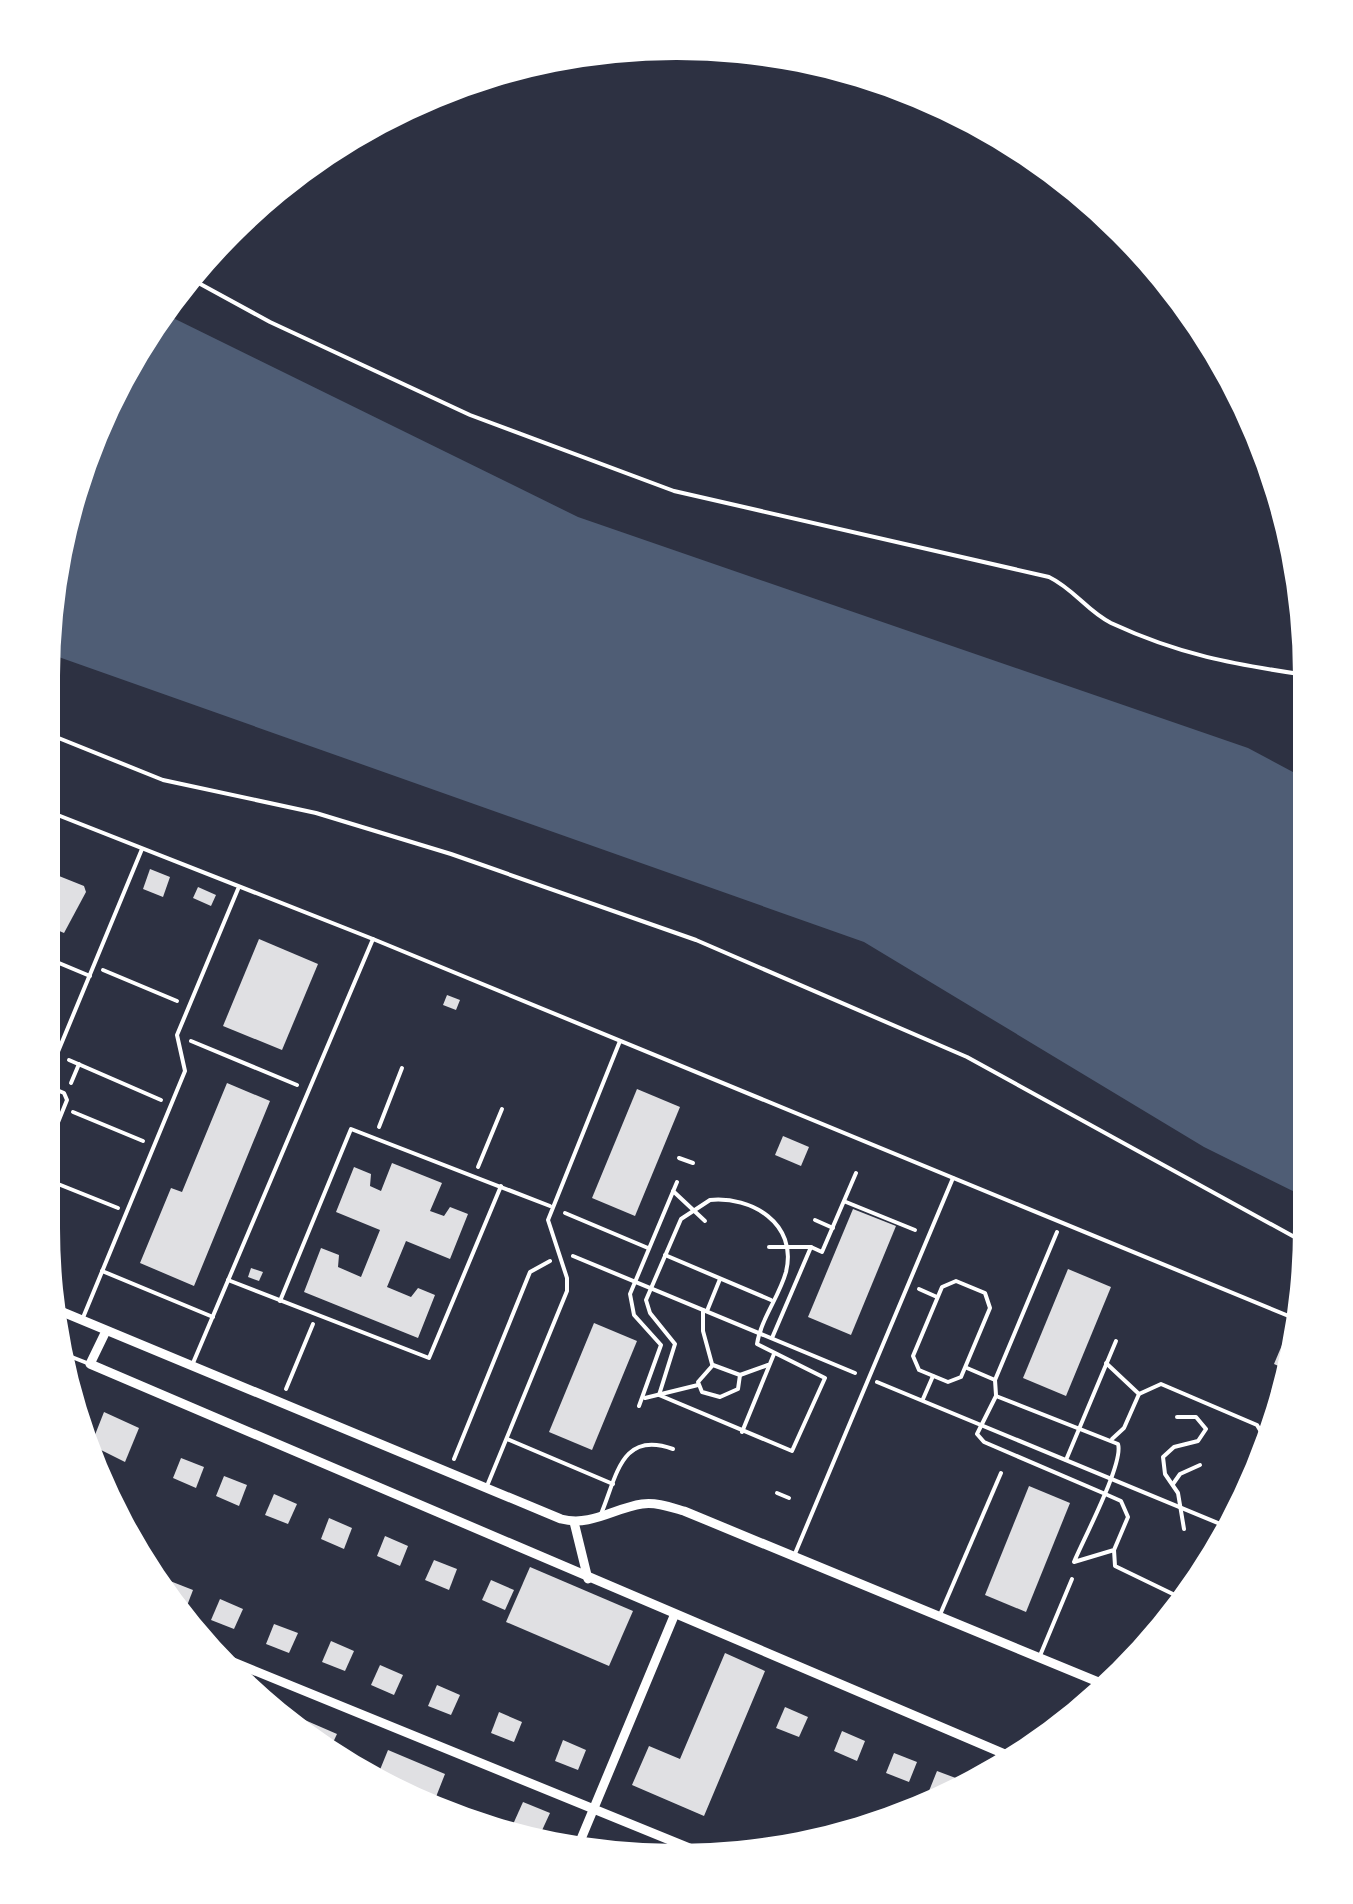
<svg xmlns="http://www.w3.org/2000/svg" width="1353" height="1904" viewBox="0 0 1353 1904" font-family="'PT Sans Narrow',sans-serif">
  <rect width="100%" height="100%" fill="#2d3142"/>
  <polygon fill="#4f5d75" points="165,314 578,517 1248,748 1306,779 1309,1199 1204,1147 864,942 53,655 55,552 128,359"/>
  <g fill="#e0e0e3">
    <polygon points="150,869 170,877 163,897 143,889"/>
    <polygon points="49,872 84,886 86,892 64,933 48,926"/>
    <polygon points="198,887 216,895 211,906 193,898"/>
    <polygon points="259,939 318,964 282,1050 223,1026"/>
    <polygon points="447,995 460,1000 456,1010 443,1005"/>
    <polygon points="227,1083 270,1101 194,1286 140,1263 171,1188 182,1192"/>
    <polygon points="637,1089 680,1107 635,1216 592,1198"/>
    <polygon points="783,1136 809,1147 801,1166 775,1155"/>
    <polygon points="392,1163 442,1183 430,1211 444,1216 450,1207 468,1214 450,1259 406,1241 387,1287 411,1297 418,1288 435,1295 418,1338 304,1292 321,1248 339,1255 338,1267 361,1277 380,1230 336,1212 354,1167 371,1174 370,1186 381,1191"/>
    <polygon points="853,1209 896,1226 851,1335 808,1317"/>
    <polygon points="251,1268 263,1272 259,1281 248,1277"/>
    <polygon points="1068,1269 1111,1287 1066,1396 1023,1378"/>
    <polygon points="594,1323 637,1341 592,1450 549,1432"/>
    <polygon points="1282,1345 1288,1348 1283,1368 1274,1364"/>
    <polygon points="104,1412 139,1428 125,1462 91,1445"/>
    <polygon points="181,1458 204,1467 196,1488 173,1478"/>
    <polygon points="224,1476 247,1485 239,1506 216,1496"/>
    <polygon points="1029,1486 1070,1503 1026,1612 985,1595"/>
    <polygon points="274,1494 297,1504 288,1524 265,1515"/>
    <polygon points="329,1518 352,1528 344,1549 321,1539"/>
    <polygon points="385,1536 408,1546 400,1566 377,1556"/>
    <polygon points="434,1560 457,1569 449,1590 425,1580"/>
    <polygon points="530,1567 633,1611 609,1666 506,1622"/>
    <polygon points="491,1580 514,1590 505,1610 482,1600"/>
    <polygon points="170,1581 193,1590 185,1611 164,1596"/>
    <polygon points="220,1599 243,1609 234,1629 211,1620"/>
    <polygon points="274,1624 298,1633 289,1653 266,1644"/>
    <polygon points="331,1641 354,1651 345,1671 322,1662"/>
    <polygon points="725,1653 765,1671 704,1816 632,1785 649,1746 680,1759"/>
    <polygon points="380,1665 403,1675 394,1695 371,1685"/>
    <polygon points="437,1685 460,1695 451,1715 428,1706"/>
    <polygon points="785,1707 808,1717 799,1737 776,1728"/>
    <polygon points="284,1711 337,1734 329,1751 281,1719"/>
    <polygon points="499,1712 522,1722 514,1742 491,1733"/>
    <polygon points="842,1731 865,1741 857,1761 834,1751"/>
    <polygon points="563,1740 586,1750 578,1770 555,1761"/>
    <polygon points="388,1750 445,1774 432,1807 375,1782"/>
    <polygon points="894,1753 917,1762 909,1782 886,1773"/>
    <polygon points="937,1771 961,1780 953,1797 929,1791"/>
    <polygon points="523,1802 550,1813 538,1839 510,1831"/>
  </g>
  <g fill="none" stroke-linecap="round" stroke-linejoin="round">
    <g stroke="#fff" stroke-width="4">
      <path d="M193,280l77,42 200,93 204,76 375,86c25,12 38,34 62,46 69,32 121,41 195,52"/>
      <polyline points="51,735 163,780 316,813 451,854 696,940 967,1057 1309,1245"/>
      <polyline points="103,970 177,1001"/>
      <polyline points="191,1041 297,1085"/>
      <polyline points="69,1060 161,1100"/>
      <polyline points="71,1083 79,1064"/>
      <polyline points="73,1112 143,1141"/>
      <polyline points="379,1127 402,1068"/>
      <polyline points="679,1158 693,1163"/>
      <polyline points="478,1167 502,1109"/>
      <polyline points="43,1178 118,1208"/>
      <polyline points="673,1191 705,1221"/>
      <path d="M710,1200c41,-4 88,23 76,72 -7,25 -25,47 -29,72l68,34 -33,73 -133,-56 16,-51 -25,-31 -4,-13 35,-81z"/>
      <polyline points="846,1202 915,1230"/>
      <polyline points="565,1213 648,1248"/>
      <polyline points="815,1220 833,1228"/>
      <polyline points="769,1247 811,1247"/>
      <polyline points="665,1255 771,1300"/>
      <polyline points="573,1256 855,1373"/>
      <polygon points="956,1281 985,1293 990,1308 961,1377 948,1382 919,1370 913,1356 942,1287"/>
      <polyline points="919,1289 937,1297"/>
      <polyline points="703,1310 703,1331 712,1364"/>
      <polyline points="707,1311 720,1279"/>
      <polyline points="772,1338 811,1247 822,1252 856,1173"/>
      <polyline points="1106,1363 1139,1394"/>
      <polygon points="713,1365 740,1375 738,1389 720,1397 702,1392 698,1382"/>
      <polyline points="967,1368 995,1380"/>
      <polyline points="740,1375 768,1365"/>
      <polyline points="877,1382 1230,1528"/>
      <polyline points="286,1389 313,1324"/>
      <polyline points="996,1395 995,1380 1057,1232"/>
      <polyline points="645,1398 698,1385"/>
      <polyline points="923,1399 933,1376"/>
      <polyline points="639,1406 661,1345 634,1315 630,1294 677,1182"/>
      <polyline points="1177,1417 1196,1417 1206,1429 1198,1441 1174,1447 1163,1457 1165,1474 1178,1493 1184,1529"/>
      <polyline points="742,1432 774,1354"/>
      <polyline points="1112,1439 1124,1428 1139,1394 1161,1384 1257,1425 1264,1437"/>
      <polyline points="454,1459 530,1272 550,1261"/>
      <polyline points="1066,1460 1116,1341"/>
      <polyline points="1173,1484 1180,1474 1200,1465"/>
      <polyline points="777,1493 789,1498"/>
      <polyline points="1231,1526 1256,1466"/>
      <polyline points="1215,1542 1235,1495"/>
      <path d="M1114,1550l-40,12c9,-22 50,-99 44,-118l-122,-48 -19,38 7,8 119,51 18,8 7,16 -14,33 1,16 62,30"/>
    </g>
    <g stroke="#fff" stroke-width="4">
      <polyline points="50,812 373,939 1296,1319"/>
      <polyline points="47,958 90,976"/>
      <polyline points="45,1083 142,849"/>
      <polyline points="44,1157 67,1100 64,1093 45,1085"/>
      <polyline points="102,1271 213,1317"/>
      <polyline points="228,1280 429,1358 501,1186"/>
      <polyline points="280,1301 351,1129 550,1206"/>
      <polyline points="82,1320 185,1071 177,1035 238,889"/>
      <polyline points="59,1352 87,1363"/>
      <polyline points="193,1363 373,939"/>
      <polyline points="507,1439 613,1484"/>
      <polyline points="487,1486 567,1291 567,1278 548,1220 620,1041"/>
      <path d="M601,1514c16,-38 20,-84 72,-65"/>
      <polyline points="794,1556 953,1178"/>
      <polyline points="939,1617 1001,1473"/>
      <polyline points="1039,1658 1072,1579"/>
    </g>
    <g stroke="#fff" stroke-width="9">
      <path d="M53,1308l508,211c30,8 53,-11 81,-15 14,-2 28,3 42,7l424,175"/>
      <polyline points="106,1331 90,1364 1014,1758"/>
      <polyline points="574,1522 588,1579"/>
      <polyline points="216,1655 709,1856"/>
      <polyline points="576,1851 674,1616"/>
    </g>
  </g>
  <path d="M0 0H1353V1904H0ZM676 60H677A616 616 0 0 1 1293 676V1228A616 616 0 0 1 677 1844H676A616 616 0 0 1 60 1228V676A616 616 0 0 1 676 60Z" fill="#fff" fill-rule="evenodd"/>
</svg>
